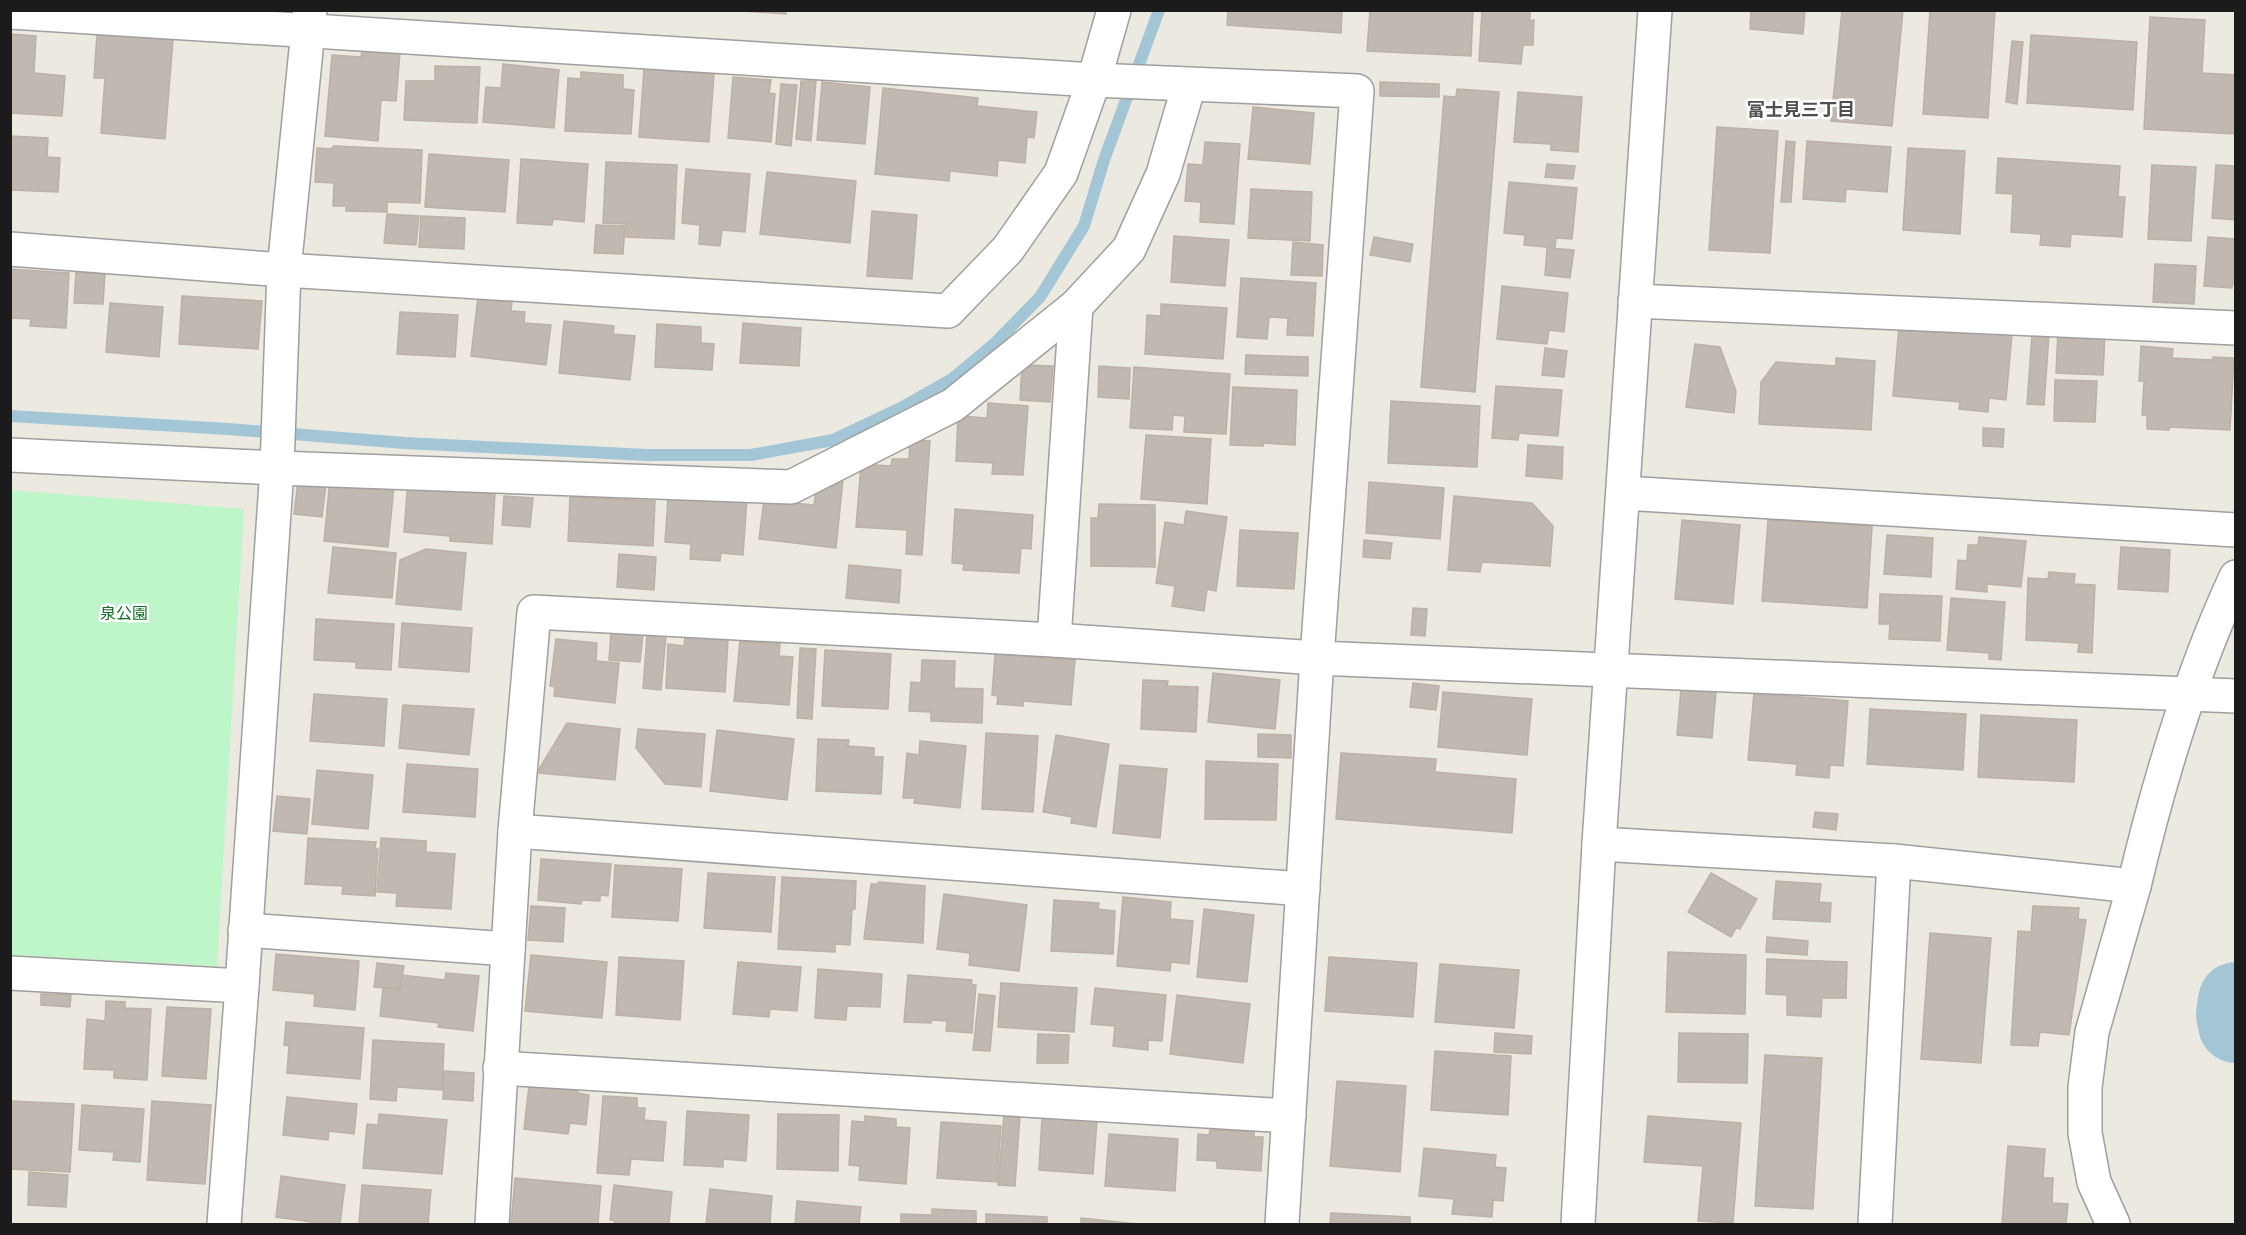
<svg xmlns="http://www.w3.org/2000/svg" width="2246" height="1235" viewBox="0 0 2246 1235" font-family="Signika,'Noto Sans JP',sans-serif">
  <rect width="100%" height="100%" fill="#ece9e1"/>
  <polygon fill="#bef5c9" points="11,490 244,509 217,966 11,955"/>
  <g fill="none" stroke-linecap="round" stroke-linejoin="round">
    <polyline stroke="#a3c6d7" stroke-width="12" points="10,416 228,429 405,443 647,455 751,455 833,440 901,408 952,379 995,343 1040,297 1084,226 1104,160 1159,10"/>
    <polyline stroke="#a3c6d7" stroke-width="76" points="2236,1000 2234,1014 2236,1025"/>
  </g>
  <g fill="#c0b8b1" stroke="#bcb1a4" stroke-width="1.5">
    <polygon points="728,10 786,10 786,14"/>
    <polygon points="1228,10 1342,10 1341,33 1227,25"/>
    <polygon points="1370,10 1473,10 1471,56 1367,51"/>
    <polygon points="1482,10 1530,10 1530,21 1534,20 1533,45 1523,45 1521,64 1479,61"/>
    <polygon points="1751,10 1805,10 1803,34 1750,29"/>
    <polygon points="1842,10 1903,10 1892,126 1831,121"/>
    <polygon points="1930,10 1995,10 1988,118 1923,114"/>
    <polygon points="2150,17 2205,20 2202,73 2236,75 2236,134 2144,129"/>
    <polygon points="10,34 36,36 34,73 65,76 62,116 10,113"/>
    <polygon points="97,34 173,40 165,139 101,133 105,78 94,78"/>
    <polygon points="2031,35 2137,42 2133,110 2027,103"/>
    <polygon points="2012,41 2023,42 2017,104 2006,102"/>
    <polygon points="362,50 400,52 396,101 381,100 378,141 325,136 332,55 361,57"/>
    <polygon points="503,64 559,70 554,128 483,122 486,87 501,88"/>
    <polygon points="435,66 480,67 477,123 404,120 406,81 435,81"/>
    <polygon points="644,69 714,74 709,142 639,137"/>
    <polygon points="581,72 623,75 623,89 634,90 631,134 565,131 568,78 581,79"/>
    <polygon points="733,77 771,80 769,93 775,94 771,142 728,138"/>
    <polygon points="801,81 816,81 811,141 796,139"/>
    <polygon points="822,82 870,87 865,144 817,140"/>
    <polygon points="1380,82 1439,84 1439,97 1380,96"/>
    <polygon points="781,84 797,85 791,146 776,144"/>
    <polygon points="883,88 978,98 977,106 1037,112 1034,138 1027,137 1025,163 998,160 997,176 950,171 949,181 875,174"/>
    <polygon points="1457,89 1499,92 1475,392 1421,387 1444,96 1456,97"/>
    <polygon points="1518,92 1582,97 1578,152 1551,150 1551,144 1514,142"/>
    <polygon points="1253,107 1314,113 1310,164 1248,159"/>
    <polygon points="1717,127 1778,131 1770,253 1709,250"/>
    <polygon points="10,136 48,138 47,157 60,158 58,192 11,190"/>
    <polygon points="1786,141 1795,142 1791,202 1781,202"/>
    <polygon points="1807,141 1891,147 1887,192 1846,189 1845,202 1803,199"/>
    <polygon points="1205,142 1240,144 1234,224 1200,222 1201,202 1185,201 1188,164 1203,165"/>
    <polygon points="334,146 422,150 420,203 387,202 387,212 346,211 346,206 333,206 334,183 315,182 317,148 331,149"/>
    <polygon points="1908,148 1965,151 1960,234 1903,230"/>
    <polygon points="429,154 509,160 505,212 425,207"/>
    <polygon points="1998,158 2120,166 2118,197 2125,197 2122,237 2071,234 2070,247 2040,245 2041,234 2011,232 2013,194 1996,193"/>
    <polygon points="521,159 588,164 584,222 553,219 552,225 517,223"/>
    <polygon points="606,162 677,165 674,239 626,237 626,224 603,223"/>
    <polygon points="1547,164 1575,166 1573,179 1545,177"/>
    <polygon points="2152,165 2196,167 2191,241 2148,239"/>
    <polygon points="2216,165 2236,166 2236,220 2212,218"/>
    <polygon points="686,169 750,174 745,232 722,230 720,246 699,244 700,225 682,223"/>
    <polygon points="767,172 856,181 850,243 760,234"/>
    <polygon points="1509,182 1577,188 1572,239 1556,238 1555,248 1524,245 1525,235 1504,233"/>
    <polygon points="1251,189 1312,192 1310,241 1248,238"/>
    <polygon points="872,211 917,215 912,279 867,276"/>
    <polygon points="387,214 419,216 416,245 384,243"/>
    <polygon points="421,216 465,218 464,249 419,247"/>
    <polygon points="596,225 625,226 623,254 594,253"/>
    <polygon points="1174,236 1229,240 1225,286 1171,282"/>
    <polygon points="1374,237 1413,244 1410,262 1370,255"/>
    <polygon points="2208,237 2236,239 2236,284 2232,284 2232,288 2204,286"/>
    <polygon points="1293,242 1323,245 1322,276 1291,275"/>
    <polygon points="1547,248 1574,250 1570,278 1545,275"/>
    <polygon points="2155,264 2196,266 2194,304 2153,302"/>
    <polygon points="10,269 69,273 66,328 30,326 31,319 10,318"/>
    <polygon points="76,272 105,274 103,304 74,303"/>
    <polygon points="1241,278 1316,283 1313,336 1287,335 1288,318 1269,317 1267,339 1237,337"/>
    <polygon points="1502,286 1568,293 1564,332 1549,330 1547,344 1497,339"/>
    <polygon points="182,296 262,301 258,349 179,344"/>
    <polygon points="478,297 512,302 511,311 525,312 524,323 551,325 546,365 471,356"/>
    <polygon points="110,303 163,307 159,357 106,352"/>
    <polygon points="1161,304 1227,308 1223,359 1145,354 1147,315 1161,316"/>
    <polygon points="400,312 458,315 455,357 397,354"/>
    <polygon points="564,321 614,326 613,334 635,336 630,380 559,373"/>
    <polygon points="743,323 801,328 799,366 740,363"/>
    <polygon points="657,324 701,327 701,343 714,344 712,370 655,367"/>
    <polygon points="1899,326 2012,334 2006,400 1989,398 1988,412 1959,409 1960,402 1893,396"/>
    <polygon points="2058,331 2105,333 2103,375 2056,373"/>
    <polygon points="2032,335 2049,335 2044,405 2027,404"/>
    <polygon points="1695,344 1720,347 1736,391 1734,413 1686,407"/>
    <polygon points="2141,346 2173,349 2172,358 2212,360 2213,357 2234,358 2230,430 2170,427 2169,430 2147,429 2147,415 2142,415 2144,381 2139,381"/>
    <polygon points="1545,348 1567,351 1564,377 1542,375"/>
    <polygon points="1246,355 1308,357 1308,376 1245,374"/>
    <polygon points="1836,358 1875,361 1871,430 1759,424 1761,382 1776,362 1836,366"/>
    <polygon points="1022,365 1053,366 1050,402 1020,400"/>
    <polygon points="1099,366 1130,368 1129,399 1098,397"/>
    <polygon points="1134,367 1230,374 1226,434 1184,432 1185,416 1173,415 1172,430 1130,428"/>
    <polygon points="2055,380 2097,381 2095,422 2054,421"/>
    <polygon points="1496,386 1562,390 1558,436 1519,433 1518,440 1492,438"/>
    <polygon points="1233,387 1297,390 1295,445 1263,443 1263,446 1230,445"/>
    <polygon points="1391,401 1480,406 1477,467 1388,463"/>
    <polygon points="988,403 1028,406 1023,475 992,474 993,463 956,461 958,416 987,418"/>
    <polygon points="1983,428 2004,429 2003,447 1983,446"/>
    <polygon points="1146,435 1211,439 1207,504 1141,499"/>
    <polygon points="910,440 930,441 922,555 906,554 907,530 856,527 861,464 891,466 892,459 909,459"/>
    <polygon points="1528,445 1563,447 1562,479 1526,476"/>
    <polygon points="299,472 327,475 322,517 294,514"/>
    <polygon points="818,476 843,479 836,548 759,539 764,500 814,505"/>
    <polygon points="330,479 394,486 388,547 324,541"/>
    <polygon points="408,480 485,486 485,493 495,493 492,544 450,541 450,536 404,532"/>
    <polygon points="1369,482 1444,488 1440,539 1366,533"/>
    <polygon points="504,496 533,498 530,527 502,525"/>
    <polygon points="1454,496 1532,503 1553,526 1550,566 1482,562 1480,572 1448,570"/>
    <polygon points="570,497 655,501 653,546 568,541"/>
    <polygon points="668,498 747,498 743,555 721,553 720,561 690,559 691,544 665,542"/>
    <polygon points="1099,504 1155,505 1155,567 1091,566 1091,518 1098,518"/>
    <polygon points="955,509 1033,515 1031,549 1021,548 1019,573 963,570 964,564 952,563"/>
    <polygon points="1186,511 1227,517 1216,591 1207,589 1204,611 1172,606 1175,586 1156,583 1165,522 1184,525"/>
    <polygon points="1682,520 1740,525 1733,604 1675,599"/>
    <polygon points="1768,520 1872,526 1867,608 1762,601"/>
    <polygon points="1240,530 1298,533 1294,589 1237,586"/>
    <polygon points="1887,535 1933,538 1931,577 1884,574"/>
    <polygon points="1979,537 2026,541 2021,587 1987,584 1987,592 1956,589 1958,560 1967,561 1968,545 1978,545"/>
    <polygon points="1364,540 1392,543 1390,559 1363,557"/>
    <polygon points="333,547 396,553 392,598 328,593"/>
    <polygon points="2121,547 2170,550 2168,592 2118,589"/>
    <polygon points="426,549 466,553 461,610 396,604 400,560"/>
    <polygon points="619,554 656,557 654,590 617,587"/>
    <polygon points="849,565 901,570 899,603 846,598"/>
    <polygon points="2049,572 2075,574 2074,584 2095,585 2092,653 2078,652 2079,643 2026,640 2028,578 2048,579"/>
    <polygon points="1880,594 1942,596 1940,641 1889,639 1890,624 1879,624"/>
    <polygon points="1951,598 2005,602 2001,660 1989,659 1989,653 1947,650"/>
    <polygon points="1413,608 1427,609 1425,636 1411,635"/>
    <polygon points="316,619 394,624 391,670 356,668 356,662 314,660"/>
    <polygon points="402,623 472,628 469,672 399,667"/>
    <polygon points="611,632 643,634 640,662 609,660"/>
    <polygon points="647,635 666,636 661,690 643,688"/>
    <polygon points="685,637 728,639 725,692 666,688 668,644 684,646"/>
    <polygon points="556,639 597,643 596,661 619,663 615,703 554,696 555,687 550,686"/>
    <polygon points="740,641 780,644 779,656 793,657 789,705 734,701"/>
    <polygon points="800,648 816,649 812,719 797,718"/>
    <polygon points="825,650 891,654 888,709 822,706"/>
    <polygon points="995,654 1075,660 1071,705 1023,701 1023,706 997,704 998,696 992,695"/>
    <polygon points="922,660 955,661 954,688 983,689 982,723 931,721 931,712 909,711 911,682 921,683"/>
    <polygon points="1213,673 1280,680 1275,729 1208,722"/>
    <polygon points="1143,680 1168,681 1167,686 1198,687 1196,732 1141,729"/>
    <polygon points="1413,683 1439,686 1436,710 1410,707"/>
    <polygon points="1681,689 1716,692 1712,738 1677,735"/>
    <polygon points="1443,692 1532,699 1527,755 1438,747"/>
    <polygon points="1754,693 1848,701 1843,766 1830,765 1829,778 1796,775 1797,764 1748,760"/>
    <polygon points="314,694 387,699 384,746 310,741"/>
    <polygon points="403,705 474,709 469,755 399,748"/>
    <polygon points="1870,709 1966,714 1963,770 1867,764"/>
    <polygon points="1981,715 2077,720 2074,782 1978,777"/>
    <polygon points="567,723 620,729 615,780 539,773 539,769"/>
    <polygon points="638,729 705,734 701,787 665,784 636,748"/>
    <polygon points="717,730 794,739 787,800 710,791"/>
    <polygon points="986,733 1038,736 1033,812 982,809"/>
    <polygon points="1258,734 1291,735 1291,758 1258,757"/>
    <polygon points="1056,735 1109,744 1096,827 1071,823 1072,817 1043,812"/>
    <polygon points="818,739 849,740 848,746 874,748 874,757 883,757 881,794 816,791"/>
    <polygon points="920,741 966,746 960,808 914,803 915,798 903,798 907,753 919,755"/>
    <polygon points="1341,753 1436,759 1435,772 1516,779 1512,833 1336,819"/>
    <polygon points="1206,761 1278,764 1276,820 1205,819"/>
    <polygon points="407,764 478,769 475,817 403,812"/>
    <polygon points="1120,765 1167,769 1160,838 1113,833"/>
    <polygon points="317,770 373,775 368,829 312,824"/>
    <polygon points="277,796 310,799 307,834 273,831"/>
    <polygon points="1815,812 1838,814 1836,830 1813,827"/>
    <polygon points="308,838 376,842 375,848 378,849 375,896 342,894 343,886 305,884"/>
    <polygon points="381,838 426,841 426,852 455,854 451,909 396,906 397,893 377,892"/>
    <polygon points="541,859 611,864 608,896 600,895 600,901 582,900 581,904 538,900"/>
    <polygon points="615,865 682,869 678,921 612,917"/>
    <polygon points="708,873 775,877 771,932 704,928"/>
    <polygon points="1711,873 1757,899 1740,929 1736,928 1731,937 1688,912"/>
    <polygon points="782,877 856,881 855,909 852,909 850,945 835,944 835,952 778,949"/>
    <polygon points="1776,881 1821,884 1819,902 1831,903 1830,922 1773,919"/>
    <polygon points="879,882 925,886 923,943 864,939 871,884 878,884"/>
    <polygon points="944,894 1027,905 1019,971 969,965 970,953 937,949"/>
    <polygon points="1123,897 1171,902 1170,919 1193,921 1189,964 1171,962 1170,971 1117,966"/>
    <polygon points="1054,900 1099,903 1098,909 1115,911 1113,954 1051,951"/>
    <polygon points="531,906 565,908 563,942 528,940"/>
    <polygon points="2033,906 2079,908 2078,919 2086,920 2069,1035 2040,1032 2038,1046 2011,1045 2018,931 2031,932"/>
    <polygon points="1204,909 1254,915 1247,982 1197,977"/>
    <polygon points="1930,933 1991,938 1981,1063 1921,1059"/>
    <polygon points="1767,937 1808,941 1807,955 1766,952"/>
    <polygon points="1668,952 1746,955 1745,1014 1666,1012"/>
    <polygon points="276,954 359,961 355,1010 314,1006 315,994 273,990"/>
    <polygon points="531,955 607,962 602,1018 525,1011"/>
    <polygon points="619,957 684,961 680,1020 616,1015"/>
    <polygon points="1329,957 1417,963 1413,1017 1325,1011"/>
    <polygon points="1767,959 1847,962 1846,998 1822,998 1821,1017 1787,1015 1787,995 1766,994"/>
    <polygon points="738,962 801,967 797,1011 770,1009 769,1017 733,1014"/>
    <polygon points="377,963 404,966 400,989 374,987"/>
    <polygon points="1440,964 1519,970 1514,1028 1435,1022"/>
    <polygon points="818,969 882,974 880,1007 847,1006 846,1020 815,1018"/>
    <polygon points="446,973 479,976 473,1031 438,1027 439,1023 380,1016 383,988 400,989 402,975 445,980"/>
    <polygon points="908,975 972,980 971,984 976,985 972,1033 946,1031 947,1021 932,1020 931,1023 904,1022"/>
    <polygon points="1001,983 1077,988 1074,1032 998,1027"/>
    <polygon points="1095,988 1166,995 1162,1041 1148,1040 1148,1050 1113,1046 1115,1026 1091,1024"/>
    <polygon points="41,994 71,995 70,1007 41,1005"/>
    <polygon points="979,994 995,996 990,1051 973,1050"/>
    <polygon points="1177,995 1250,1004 1243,1063 1170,1054"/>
    <polygon points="106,1001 125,1002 125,1008 151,1009 147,1080 114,1078 114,1070 84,1069 87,1019 105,1021"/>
    <polygon points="167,1007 211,1009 206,1079 162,1076"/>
    <polygon points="286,1022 364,1028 360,1079 287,1073 289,1046 284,1045"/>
    <polygon points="1495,1033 1532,1036 1531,1054 1494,1052"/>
    <polygon points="1679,1033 1748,1034 1747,1083 1678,1082"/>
    <polygon points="1038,1034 1069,1035 1068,1063 1037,1063"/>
    <polygon points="373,1040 444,1044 442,1090 397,1087 396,1101 370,1099"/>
    <polygon points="1435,1051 1511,1056 1508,1115 1431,1110"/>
    <polygon points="1765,1055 1822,1058 1813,1209 1755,1206"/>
    <polygon points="444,1071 474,1073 473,1101 443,1099"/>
    <polygon points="1337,1081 1406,1086 1400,1172 1330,1166"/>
    <polygon points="529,1086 577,1090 578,1093 589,1095 586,1125 570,1123 568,1134 524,1129"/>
    <polygon points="603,1096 637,1098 637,1108 645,1108 644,1120 666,1122 663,1161 631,1159 629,1175 597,1173"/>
    <polygon points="287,1097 357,1104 354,1134 329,1131 328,1140 283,1135"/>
    <polygon points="10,1101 74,1104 70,1172 10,1169"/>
    <polygon points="152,1101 211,1105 205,1184 147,1180"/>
    <polygon points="82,1105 144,1109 140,1162 113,1160 114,1152 79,1150"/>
    <polygon points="687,1111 749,1115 746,1161 723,1159 723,1167 684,1165"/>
    <polygon points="379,1114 447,1120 442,1174 363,1168 367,1124 378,1125"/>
    <polygon points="778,1114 839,1115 838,1171 777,1169"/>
    <polygon points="1004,1115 1020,1116 1015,1186 998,1185"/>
    <polygon points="865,1116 896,1119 896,1127 910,1128 906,1184 859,1180 860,1166 849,1165 852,1121 865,1122"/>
    <polygon points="1648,1116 1741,1123 1733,1223 1698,1221 1703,1166 1644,1162"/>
    <polygon points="1042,1117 1097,1120 1093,1174 1039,1170"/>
    <polygon points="941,1122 1001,1126 997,1182 937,1178"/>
    <polygon points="1210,1130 1254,1132 1254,1137 1263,1137 1261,1171 1217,1168 1217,1161 1197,1160 1198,1134 1209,1135"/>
    <polygon points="1109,1134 1178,1139 1175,1191 1105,1186"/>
    <polygon points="2008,1146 2045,1149 2043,1178 2053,1178 2052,1203 2068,1204 2066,1224 2002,1224"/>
    <polygon points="1424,1148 1496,1155 1495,1167 1506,1168 1503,1201 1493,1200 1492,1217 1452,1214 1454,1199 1419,1196"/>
    <polygon points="29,1172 68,1175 66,1207 28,1205"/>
    <polygon points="281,1176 345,1185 340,1224 311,1224 312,1222 276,1217"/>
    <polygon points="515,1178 601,1186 598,1224 511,1224"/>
    <polygon points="362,1185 431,1190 428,1224 359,1224"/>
    <polygon points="614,1185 672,1192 669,1224 614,1224 615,1221 610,1220"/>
    <polygon points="710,1189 772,1196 770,1224 706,1224"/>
    <polygon points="797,1201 861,1207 859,1224 795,1224"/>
    <polygon points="932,1209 976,1211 976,1224 901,1224 901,1214 932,1215"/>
    <polygon points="1331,1213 1410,1217 1410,1224 1330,1224"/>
    <polygon points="986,1214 1047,1217 1047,1224 986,1224"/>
    <polygon points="1081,1218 1138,1224 1081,1224"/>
  </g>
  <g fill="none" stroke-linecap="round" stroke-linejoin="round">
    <g stroke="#9f9f9f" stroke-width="36">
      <g id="minor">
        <polyline points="10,12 1094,80 1357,91 1317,658 1282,1224"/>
        <polyline points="10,249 284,270 948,311 1008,249 1061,173 1094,80 1114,10"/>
        <polyline points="1635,301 2236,328"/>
        <polyline points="1076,306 1054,640 1317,658 2236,696"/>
        <polyline points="10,455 277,468 791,487 953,405 1076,306 1129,249 1163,174 1189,85"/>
        <polyline points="1624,493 2236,530"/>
        <polyline points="515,831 1303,889"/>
        <polyline points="1599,844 1894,861 2134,886 2092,1032 2085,1087 2085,1133 2094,1182 2113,1224"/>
        <path d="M2134,886c25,-106 56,-210 102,-309"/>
        <polyline points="245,930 508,949"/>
        <polyline points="10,973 242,986"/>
        <polyline points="500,1068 1289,1116"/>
        <polyline points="224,1224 242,986 277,468 284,270 310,10"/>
        <polyline points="492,1224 515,831 534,612 1054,640"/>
        <polyline points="1875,1224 1894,861"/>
      </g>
    </g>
    <g stroke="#9f9f9f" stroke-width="36">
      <polyline id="tertiary" points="1578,1224 1599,844 1655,10"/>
    </g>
    <use href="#minor" stroke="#fff" stroke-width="33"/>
    <use href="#tertiary" stroke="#fff" stroke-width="33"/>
  </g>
  <g text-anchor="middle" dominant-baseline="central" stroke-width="5" stroke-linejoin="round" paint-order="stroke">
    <g font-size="16" fill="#127024" stroke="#fff">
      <text x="124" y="614">泉公園</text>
    </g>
    <g font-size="18" font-weight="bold" fill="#4e4e4e" stroke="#fff">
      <text x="1801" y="110">富士見三丁目</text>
    </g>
  </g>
  <rect width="2246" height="1235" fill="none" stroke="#1b1b1b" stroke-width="24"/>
</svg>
